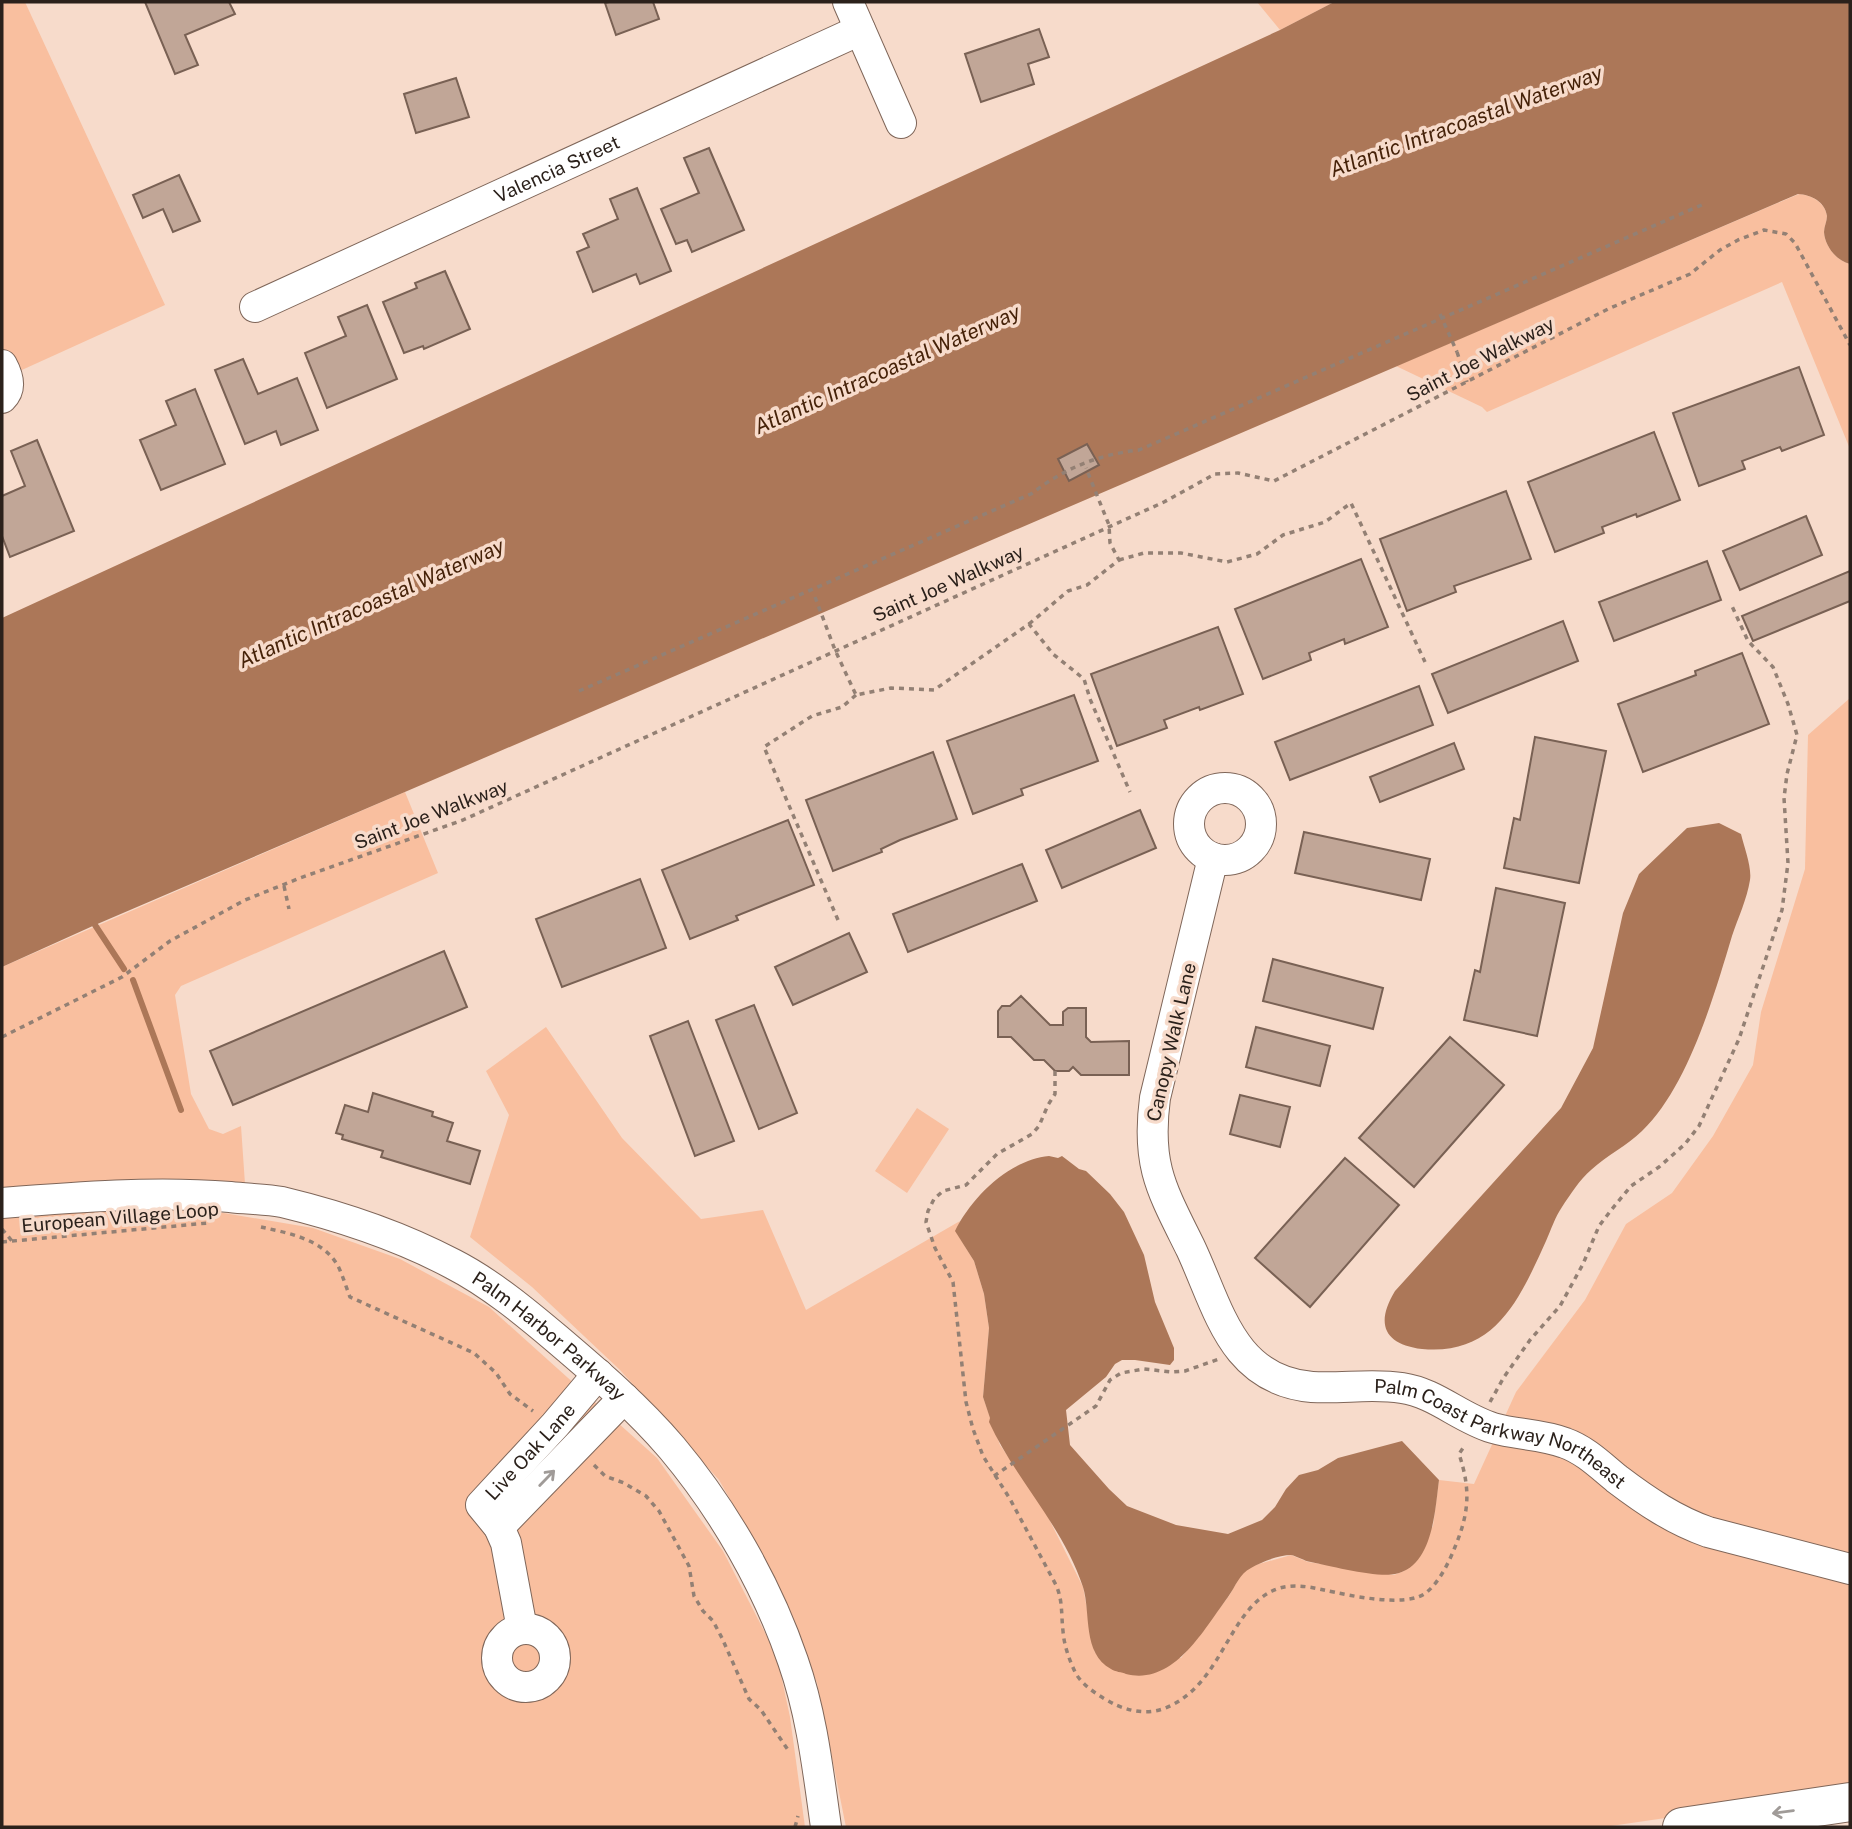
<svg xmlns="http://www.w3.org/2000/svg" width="1852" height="1829" viewBox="0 0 1852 1829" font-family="'Public Sans',sans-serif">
  <rect width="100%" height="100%" fill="#f7dbcb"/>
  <g fill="#f9bf9f">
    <polygon points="2,2 25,2 165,305 2,379"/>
    <polygon points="1257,2 1334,2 1280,30"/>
    <path d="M1799,194c12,1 26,8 28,22 0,5 -3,11 -3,16 1,15 13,29 26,32v185l-68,-167 -295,130 -5,-5 -86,-41z"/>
    <polygon points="1850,698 1850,1791 1604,1827 846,1827 817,1683 774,1576 719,1480 620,1370 532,1287 470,1237 509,1115 486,1071 546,1027 622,1138 701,1219 763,1210 806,1310 960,1221 956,1232 974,1261 984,1294 989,1328 983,1397 1000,1445 1043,1507 1083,1587 1095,1653 1181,1658 1229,1596 1242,1573 1252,1566 1291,1555 1308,1562 1394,1575 1404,1571 1433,1526 1439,1480 1474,1484 1516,1392 1585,1300 1626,1224 1672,1193 1713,1136 1753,1065 1761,1012 1805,869 1808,735"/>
    <polygon points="405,792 438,873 181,986 175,995 191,1094 209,1129 223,1134 241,1126 245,1184 2,1192 2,967"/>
    <polygon points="917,1108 949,1129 907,1193 875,1171"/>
    <polygon points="206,1210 313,1228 400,1259 489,1307 657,1458 723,1551 777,1656 790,1717 805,1827 2,1827 2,1218 79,1211"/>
  </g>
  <g fill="#ac7758">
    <path d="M1334,2h516v262c-13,-3 -25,-17 -26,-32 0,-5 3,-11 3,-16 -2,-15 -16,-21 -29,-22l-1703,731 -93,42v-349l1278,-588z"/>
    <path d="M1719,823l22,11c3,13 11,33 9,46 -3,19 -12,38 -18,56 -18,60 -44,151 -90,195 -15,15 -35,24 -51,39 -11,9 -21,25 -29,37 -7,10 -11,23 -16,34 -26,57 -50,115 -124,108 -38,-5 -47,-25 -27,-58l166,-183 32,-60 30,-135 16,-39 48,-46z"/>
    <path d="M1049,1156l9,2 4,-2 17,13 7,2 24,23 14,18 20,43 11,47 19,46v12l-4,5 -35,-5h-13l-7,4 -9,13 -40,33 4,35 39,44 18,17 49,19 52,9 34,-14 13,-13 11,-18 13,-14 19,-5 20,-12 64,-17 37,39c-4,30 -6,87 -44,94 -17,4 -65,-8 -84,-12 -7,-1 -14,-6 -20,-7 -12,0 -30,7 -40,13 -12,6 -15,18 -23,29 -24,32 -54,89 -102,77 -4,-2 -11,-2 -15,-5 -29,-16 -20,-56 -28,-82 -20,-61 -68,-108 -94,-165l1,-4 -7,-21 6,-69 -5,-34 -10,-33 -19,-30c17,-34 54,-71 94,-75z"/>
  </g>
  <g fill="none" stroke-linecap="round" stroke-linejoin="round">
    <g stroke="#ac7758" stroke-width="6">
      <polyline points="95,925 124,969"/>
      <polyline points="133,980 181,1110"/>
    </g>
  </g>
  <g fill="#c1a697" stroke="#796154" stroke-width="2">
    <polygon points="145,2 229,2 235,14 185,35 198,65 175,74"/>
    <polygon points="609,2 653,2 659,19 616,35 605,3"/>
    <polygon points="1039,29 1049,57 1028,64 1034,84 981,102 965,54"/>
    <polygon points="456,78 469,117 416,133 404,94"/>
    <polygon points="709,148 744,230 692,252 687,240 676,244 661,209 699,193 684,158"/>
    <polygon points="179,175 200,221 173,232 163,209 143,218 133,195"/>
    <polygon points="637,188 671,271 640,284 636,274 593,292 577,252 589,247 583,234 618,219 610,199"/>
    <polygon points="445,271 470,329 424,349 423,346 404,353 383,302 417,288 415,283"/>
    <polygon points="367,305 397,379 327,408 305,353 346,336 338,317"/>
    <polygon points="243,359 258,394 297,378 318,430 281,445 276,431 245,444 215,370"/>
    <polygon points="1799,367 1824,435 1782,451 1780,447 1742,461 1745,469 1699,486 1673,413"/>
    <polygon points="195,389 225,464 161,490 140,440 176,425 166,401"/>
    <polygon points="1654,432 1680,500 1637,517 1636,514 1602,527 1604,533 1555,552 1528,482"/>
    <polygon points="37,440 74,531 10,557 2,536 2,496 25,486 11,451"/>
    <polygon points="1087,444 1099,465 1069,481 1058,459"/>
    <polygon points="1506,491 1531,559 1454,586 1456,592 1407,611 1380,539"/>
    <polygon points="1806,516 1822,555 1740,590 1723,551"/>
    <polygon points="1361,559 1388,627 1345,644 1344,639 1309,653 1311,660 1263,679 1235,609"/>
    <polygon points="1707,561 1721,600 1614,641 1599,602"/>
    <polygon points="1850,571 1850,601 1753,641 1742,616"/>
    <polygon points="1563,621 1578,661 1448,713 1432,674"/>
    <polygon points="1218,627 1243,694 1200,710 1199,707 1164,720 1167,728 1117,746 1091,674"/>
    <polygon points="1742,653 1769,724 1643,772 1618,704 1696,675 1695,671"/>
    <polygon points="1419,686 1433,725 1290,780 1275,742"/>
    <polygon points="1074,695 1098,761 1021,789 1023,795 973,814 947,741"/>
    <polygon points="1535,737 1606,751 1579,883 1504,868 1514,818 1520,820"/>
    <polygon points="1454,743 1464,769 1380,802 1370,777"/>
    <polygon points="933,752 957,819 900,840 881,849 882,852 833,871 806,800"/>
    <polygon points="1140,810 1156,848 1062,888 1046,850"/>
    <polygon points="788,820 814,885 736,916 738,920 690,939 662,870"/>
    <polygon points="1304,832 1430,859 1421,900 1295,873"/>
    <polygon points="1022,864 1037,901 908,952 893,914"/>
    <polygon points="640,879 666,948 562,987 536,919"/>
    <polygon points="1496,888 1565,903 1537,1036 1464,1020 1475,970 1480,972"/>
    <polygon points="849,933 867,972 793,1005 775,967"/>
    <polygon points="444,951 467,1007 233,1105 210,1051"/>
    <polygon points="1273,959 1383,988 1373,1029 1263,1001"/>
    <polygon points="1021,996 1050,1025 1063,1025 1063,1012 1068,1008 1086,1008 1086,1037 1091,1042 1129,1041 1129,1075 1081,1075 1073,1067 1069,1071 1055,1071 1044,1060 1034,1060 1011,1037 998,1037 998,1011 1002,1006 1010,1006"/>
    <polygon points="754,1005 797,1113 759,1129 716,1020"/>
    <polygon points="688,1021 734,1141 695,1156 650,1036"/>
    <polygon points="1256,1027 1330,1046 1320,1086 1246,1067"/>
    <polygon points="1450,1037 1504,1085 1414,1187 1359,1138"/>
    <polygon points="373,1093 433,1112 432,1116 453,1123 447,1141 480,1151 470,1184 381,1157 383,1151 342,1139 343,1135 336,1133 345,1105 368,1112"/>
    <polygon points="1240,1095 1290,1107 1280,1147 1230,1134"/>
    <polygon points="1345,1158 1399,1205 1310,1307 1255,1258"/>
  </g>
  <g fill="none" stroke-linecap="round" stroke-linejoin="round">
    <g stroke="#7f6659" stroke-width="32">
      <g id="minor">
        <polyline points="848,2 901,123"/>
        <path id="s1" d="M255,307l605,-277"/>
        <path d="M2,365c6,11 10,23 0,33"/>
        <circle cx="1225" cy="824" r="36"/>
        <path id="s2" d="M1213,858l-58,240c-9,68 7,92 36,151 28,60 41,131 121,138 30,2 60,-4 90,1 34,5 58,30 91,40 24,7 49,6 72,15 20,7 36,23 52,36 29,22 57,41 91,53l142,37"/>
        <path id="s3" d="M2,1203c76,-6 152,-12 228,-6 17,2 36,2 52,5 58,14 118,34 171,62 37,19 72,48 104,75 40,34 81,69 115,109 52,62 95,137 121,213 19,54 25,110 33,166"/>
        <polyline points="499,1527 624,1398"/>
        <path id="s4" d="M522,1629l-16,-86 -7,-16 -18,-22 74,-80 43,-51"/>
        <circle cx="526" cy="1658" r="29"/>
      </g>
    </g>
    <g stroke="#7f6659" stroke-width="40">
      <polyline id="major" points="1682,1827 1850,1802"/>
    </g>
    <g stroke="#938074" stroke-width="3.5" stroke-dasharray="5 5" stroke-linecap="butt">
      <polyline points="1457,352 1467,382"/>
      <polyline points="1119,560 1144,553 1181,553 1227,562 1257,554 1283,535 1325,522 1351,503 1425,662"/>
      <polyline points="815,597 835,650 856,695 891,688 934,690 1029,624 1053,654 1084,679 1090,699 1130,792"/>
      <polyline points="1029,624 1068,591 1087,585 1119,560 1110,543 1109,525 1086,468"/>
      <path d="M579,691l452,-197c34,-26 66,-39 108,-44l565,-246"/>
      <polyline points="284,886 289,909"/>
      <polyline points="838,920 764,747 812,716 842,707 856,695"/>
      <polyline points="2,1037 122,977 170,941 245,900 300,878 463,820 1164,502 1215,474 1238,473 1274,481 1608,309 1690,274 1720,250 1738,240 1764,230 1786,234 1795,243 1850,345"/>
      <path d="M1055,1071v23l-7,11 -9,21 -7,8 -35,20 -31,31 -23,6 -9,8 -6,12 -2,11 9,26 18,34 13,120 7,27 10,27 27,43 46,86c7,16 5,29 7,46 1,14 6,28 12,41 7,14 27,26 41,33 19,8 37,10 56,0 50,-25 57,-93 100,-114 16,-8 34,-5 52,-1 24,5 83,19 103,2 13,-11 22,-30 28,-45 14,-34 16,-57 4,-93l6,-9"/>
      <path d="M261,1227c27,6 62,12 77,39 5,10 8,21 12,31l124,56 22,20 14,21 23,17"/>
      <polyline points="2,1229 12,1241"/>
      <polyline points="2,1242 208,1223"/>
      <polyline points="1490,1402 1504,1377 1530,1340 1560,1306 1583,1264 1599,1226 1612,1209 1631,1186 1659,1167 1685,1144 1699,1126 1739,1039 1782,910 1788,863 1784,798 1787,774 1797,735 1788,704 1773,667 1748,641 1731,604"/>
      <polyline points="594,1465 605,1476 624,1483 646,1496 659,1511 689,1566 694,1596 703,1611 713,1621 722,1638 749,1699 761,1710 788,1750"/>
      <polyline points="994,1476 1096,1406 1110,1380 1121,1373 1144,1369 1172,1372 1185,1371 1219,1359"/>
      <polyline points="795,1827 798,1816"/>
    </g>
    <use href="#minor" stroke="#fff" stroke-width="30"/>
    <use href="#major" stroke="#fff" stroke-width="38"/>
    <polyline stroke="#938074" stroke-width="3.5" stroke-dasharray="5 5" stroke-linecap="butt" points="1440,314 1457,352"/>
  </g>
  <defs><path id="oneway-shaft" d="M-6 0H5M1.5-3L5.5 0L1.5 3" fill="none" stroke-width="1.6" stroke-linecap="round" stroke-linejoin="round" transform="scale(1.75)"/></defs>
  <g stroke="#a09b98">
    <use href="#oneway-shaft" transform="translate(547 1478) rotate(-46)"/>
    <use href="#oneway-shaft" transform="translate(1783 1812) rotate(172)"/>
  </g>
  <g text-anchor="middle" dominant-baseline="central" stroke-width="7" stroke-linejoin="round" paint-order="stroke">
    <g font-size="19" fill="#2b211b" stroke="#f7dbcb">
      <text stroke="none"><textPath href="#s1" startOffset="332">Valencia Street</textPath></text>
      <text transform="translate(1480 359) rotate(-27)">Saint Joe Walkway</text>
      <text transform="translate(948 583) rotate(-24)">Saint Joe Walkway</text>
      <text transform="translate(431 814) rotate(-21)">Saint Joe Walkway</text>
      <text transform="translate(1171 1042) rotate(-77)">Canopy Walk Lane</text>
      <text transform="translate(120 1217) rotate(-5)">European Village Loop</text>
      <text stroke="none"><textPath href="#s3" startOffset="583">Palm Harbor Parkway</textPath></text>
      <text stroke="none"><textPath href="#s2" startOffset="800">Palm Coast Parkway Northeast</textPath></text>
      <text stroke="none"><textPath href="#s4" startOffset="206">Live Oak Lane</textPath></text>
    </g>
    <g font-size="21" font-style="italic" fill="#462209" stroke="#f7dbcb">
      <text transform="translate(1466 121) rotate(-20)">Atlantic Intracoastal Waterway</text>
      <text transform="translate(887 369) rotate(-24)">Atlantic Intracoastal Waterway</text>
      <text transform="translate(371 603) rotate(-24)">Atlantic Intracoastal Waterway</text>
    </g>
  </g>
  <rect width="1852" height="1829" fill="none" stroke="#2b211b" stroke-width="7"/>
</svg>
